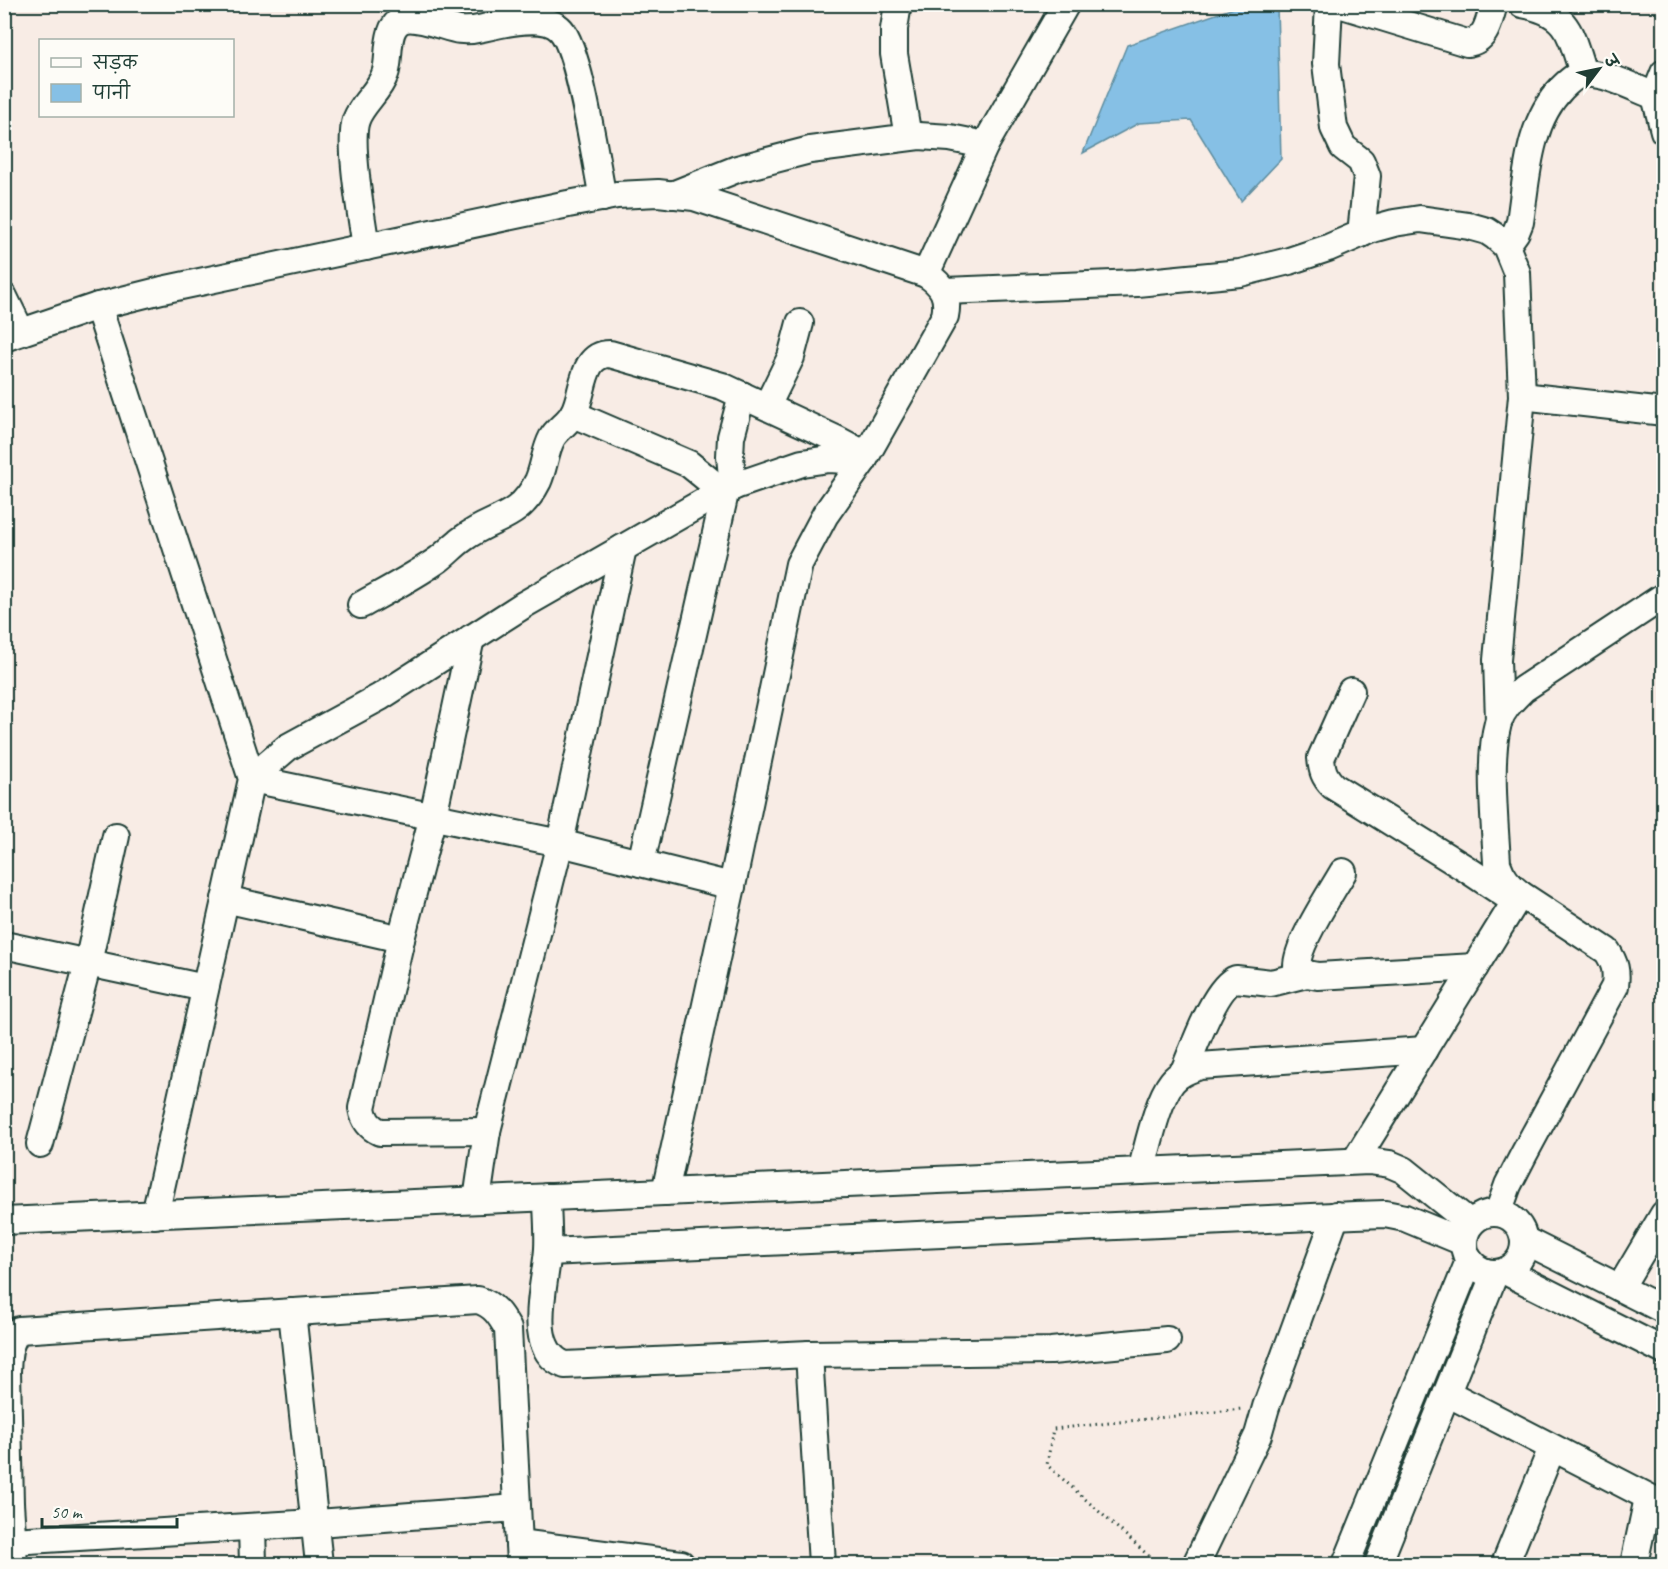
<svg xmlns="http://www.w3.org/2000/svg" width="1668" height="1569" viewBox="0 0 1668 1569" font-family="Caveat,'Playpen Sans Deva',sans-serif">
  <rect width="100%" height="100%" fill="#f8ece5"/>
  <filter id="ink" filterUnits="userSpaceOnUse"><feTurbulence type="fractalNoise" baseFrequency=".0167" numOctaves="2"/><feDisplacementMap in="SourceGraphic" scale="12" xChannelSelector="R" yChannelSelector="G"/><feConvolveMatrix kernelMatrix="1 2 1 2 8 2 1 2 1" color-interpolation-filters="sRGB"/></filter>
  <g filter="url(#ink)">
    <polygon fill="#86c0e5" stroke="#5d8c9e" stroke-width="1.5" points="1242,5 1277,5 1281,159 1241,201 1191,120 1139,123 1083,153 1127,45"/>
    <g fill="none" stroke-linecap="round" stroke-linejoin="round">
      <g stroke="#1f3d34" stroke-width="30">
        <g id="minor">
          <polyline points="898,4 894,29 894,54 908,137"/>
          <polyline points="1329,4 1326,64 1334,128 1343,147 1361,161 1367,176 1361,234"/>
          <path d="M1339,4l128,39c20,-2 22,-23 27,-39"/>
          <path d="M1522,4c47,9 48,29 61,69"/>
          <polyline points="1664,73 1655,96 1664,131"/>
          <polyline points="672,195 737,169 810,150 919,136 950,138 985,145"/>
          <path d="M1506,246l10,-14 4,-10c7,-46 8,-99 42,-134 6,-6 14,-14 23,-14 20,-2 51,15 70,22"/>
          <path d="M366,247c-4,-28 -18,-104 -10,-127 6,-17 23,-28 29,-46 6,-15 -1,-46 17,-54 13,-6 44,8 58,10 8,1 15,0 23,-2 20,-5 63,-15 78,2 19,21 35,135 42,168"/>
          <polyline points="926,274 985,145 1066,4"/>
          <polyline points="945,291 1137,283 1240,273 1289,261 1328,248 1372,229 1394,223 1420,219 1469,226 1487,231 1496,237 1506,246 1517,273 1522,396 1497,660 1499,720"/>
          <polyline points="4,297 21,332"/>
          <polyline points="98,306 252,779 155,1215"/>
          <path d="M4,338l94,-32 64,-16 406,-86 49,-9 41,-2 36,4 232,77c17,11 23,22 19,42l-82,145 -38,54 -26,49 -67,322 -67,306"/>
          <polyline points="1522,396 1664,412"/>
          <polyline points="767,406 791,357 800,323"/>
          <polyline points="573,414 689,464 710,481 719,494"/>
          <polyline points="733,487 730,456 731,437 742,395"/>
          <path d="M361,605c27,-15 54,-29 78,-46 9,-7 16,-15 25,-21 29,-22 54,-17 74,-57 6,-13 7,-30 14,-43 5,-9 16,-15 21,-24 12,-20 7,-60 37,-60l112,32 114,53 30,16"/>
          <path d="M471,638l-38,178 -32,123 -39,169c2,12 7,19 18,24l107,-1"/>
          <path d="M1351,691l-30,67c1,12 3,19 12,28l135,84 45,30"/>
          <polyline points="252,779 560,843 732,886"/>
          <polyline points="262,781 268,764 288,747 380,697 525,604 726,489 802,463 829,459 863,461"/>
          <polyline points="641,863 726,489"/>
          <path d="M1343,872c-12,21 -47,73 -46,95l10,7 11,2 157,-9"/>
          <polyline points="225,899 401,939"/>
          <polyline points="4,945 205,988"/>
          <path d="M1184,1071c9,-21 31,-85 52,-92l35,4 36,-9"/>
          <polyline points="40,1144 88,963 116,836"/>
          <polyline points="1355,1161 1520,894"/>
          <path d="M1141,1171c7,-24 16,-70 31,-89 7,-9 17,-12 28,-16l224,-16"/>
          <path d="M547,1197c0,17 2,35 1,52 -2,34 -24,101 17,116l244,-11 242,-3 116,-11"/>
          <polyline points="477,1200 487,1131 560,843 623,548"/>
          <circle cx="1494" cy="1243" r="30"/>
          <path d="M1498,1213l10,-28 16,-31 91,-168c2,-15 0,-23 -8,-35l-87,-57c-12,-9 -18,-17 -23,-31 -2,-39 -9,-104 1,-140 4,-14 15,-24 25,-34l141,-93"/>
          <polyline points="4,1221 1369,1161 1390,1164 1404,1170 1470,1223"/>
          <polyline points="1524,1240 1664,1310"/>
          <polyline points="548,1252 1355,1215 1385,1214 1405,1218 1463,1242"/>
          <polyline points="1505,1271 1664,1351"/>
          <polyline points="1620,1288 1664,1214"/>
          <polyline points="292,1312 319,1564"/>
          <polyline points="809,1354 822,1564"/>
          <polyline points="1447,1393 1664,1505"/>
          <polyline points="252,1527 253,1564"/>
          <polyline points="12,1541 331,1522 517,1508"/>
          <polyline points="519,1543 681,1564"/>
          <path d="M14,1564l-4,-61 -3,-132c1,-16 1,-29 12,-41l459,-30c16,5 22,15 30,29l12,235"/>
          <polyline points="1196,1564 1258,1435 1266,1407 1336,1215"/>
          <polyline points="1346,1564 1469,1261"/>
          <polyline points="1378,1564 1495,1273"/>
          <polyline points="1505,1564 1552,1448"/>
          <polyline points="1634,1564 1648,1498"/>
        </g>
      </g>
      <polyline stroke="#1f3d34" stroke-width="3" stroke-dasharray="1.5 4.5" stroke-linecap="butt" points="1158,1564 1047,1465 1053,1429 1242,1409"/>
      <use href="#minor" stroke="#fdfcf7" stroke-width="26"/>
    </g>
  </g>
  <rect width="1668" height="1569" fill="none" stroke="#fdfcf7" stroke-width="24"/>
  <rect x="12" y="12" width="1644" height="1545" fill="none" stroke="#1f3d34" stroke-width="2" filter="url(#ink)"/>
  <rect x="39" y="39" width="195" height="78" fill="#fdfcf7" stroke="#a4b0a9" stroke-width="1.5"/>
  <rect x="51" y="58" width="30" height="9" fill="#fdfcf7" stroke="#a4b0a9" stroke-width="1.5"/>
  <text x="93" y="69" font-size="18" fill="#1f3d34">सड़क</text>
  <rect x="51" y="84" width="30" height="18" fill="#86c0e5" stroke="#a4b0a9" stroke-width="1.5"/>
  <text x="93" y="99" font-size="18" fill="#1f3d34">पानी</text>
  <g transform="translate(1599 69) rotate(58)" stroke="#fdfcf7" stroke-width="4.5" paint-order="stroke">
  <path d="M0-4.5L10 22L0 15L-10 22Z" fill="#1f3d34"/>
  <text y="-9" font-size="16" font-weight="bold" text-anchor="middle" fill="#1f3d34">उ</text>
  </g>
  <path d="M42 1518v9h135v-9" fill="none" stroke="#1f3d34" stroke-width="3"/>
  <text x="51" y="1518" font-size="18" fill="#1f3d34" stroke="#fdfcf7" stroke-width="4.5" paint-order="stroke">50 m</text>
</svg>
